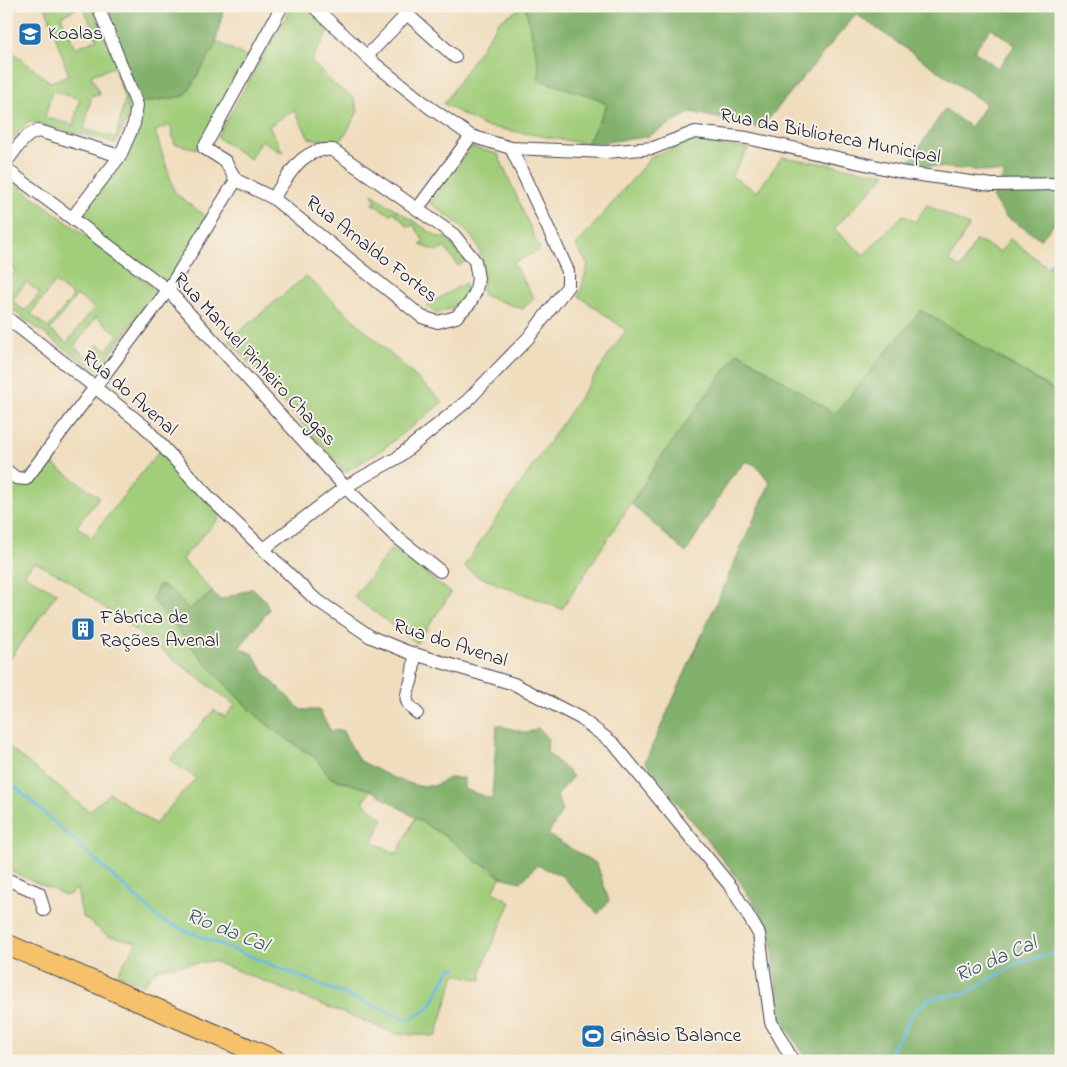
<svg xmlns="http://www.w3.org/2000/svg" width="1067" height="1067" viewBox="0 0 1067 1067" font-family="'Indie Flower',sans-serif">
  <rect width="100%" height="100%" fill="#f7f3e8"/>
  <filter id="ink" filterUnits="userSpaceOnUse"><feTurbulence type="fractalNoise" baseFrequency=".02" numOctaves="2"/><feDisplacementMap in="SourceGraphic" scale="10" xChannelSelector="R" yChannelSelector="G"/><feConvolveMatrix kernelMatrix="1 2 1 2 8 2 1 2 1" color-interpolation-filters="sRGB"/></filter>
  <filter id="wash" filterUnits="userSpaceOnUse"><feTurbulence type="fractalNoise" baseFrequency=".0096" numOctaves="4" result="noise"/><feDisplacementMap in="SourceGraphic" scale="20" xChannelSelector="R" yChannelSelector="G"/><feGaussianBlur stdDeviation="1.12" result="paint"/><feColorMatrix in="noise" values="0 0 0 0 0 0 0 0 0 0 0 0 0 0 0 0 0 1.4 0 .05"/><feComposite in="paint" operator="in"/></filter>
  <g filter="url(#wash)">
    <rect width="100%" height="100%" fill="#f0ddbd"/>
    <g fill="#a2ce7b" stroke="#62785b" fill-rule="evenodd">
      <path d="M52,6h30l-21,10 14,32 22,-9 -14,-33h9l33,80 4,29 -13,28 -88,-22 -22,26v-12l7,-8 -7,-5v-33l4,-5 -4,-3v-34l44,35 19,-6 -23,-68zM114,67l11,32 -9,39 -32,-9 8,-34h8l-9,-20zM52,91l28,8 -7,26 -28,-8z"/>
      <polygon points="292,6 307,6 330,28 311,61 335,85 354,98 358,111 344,137 336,143 309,138 294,110 269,126 284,154 261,140 250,159 217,137"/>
      <polygon points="525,6 538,61 539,80 594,97 607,105 587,144 484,126 444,104 500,20"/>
      <polygon points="216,41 249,58 198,149 175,144 170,125 155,131 175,193 208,218 167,286 75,218 109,175 140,103 185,96"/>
      <polygon points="696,141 748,149 731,176 757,192 782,157 886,174 834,229 864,255 903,215 915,222 927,205 969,226 949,261 961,268 976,240 1000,252 1010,239 1061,277 1061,386 1058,392 921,311 835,414 738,352 661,457 562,609 477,576 464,566 626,330 579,296 588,265 576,246 652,156"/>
      <path d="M471,147l27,7 42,96 -27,13 21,35 -11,11 -41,-14c0,-14 2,-30 -2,-43 -7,-21 -33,-36 -50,-49z"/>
      <path d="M6,176l152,115 -62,81 -90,-67v-22l10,-13 -10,-7v-18l4,-5 -4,-3zM26,282l14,11 -15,18 -13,-10zM55,282l18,14 -25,32 -17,-14zM77,295l17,13 -27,35 -17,-13zM96,317l22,17 -11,16 -9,-6 -10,14 -14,-11z"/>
      <polygon points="372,194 438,237 446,237 466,261 458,266 445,248 437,251 420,245 424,242 414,225 408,227 394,212 390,214 372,204 376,202"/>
      <polygon points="306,276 443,402 379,452 345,472 229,340"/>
      <path d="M465,283l2,10c-9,12 -17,16 -31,21l-10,-8z"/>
      <polygon points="160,450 221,516 182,559 213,592 189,609 170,590 159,585 153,599 203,660 242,702 271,728 316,759 331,778 371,790 363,802 383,819 373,842 397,854 415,818 451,840 500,877 493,892 511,902 482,968 481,980 455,974 436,1036 396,1034 213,961 158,968 143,985 117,974 137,942 108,936 82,916 77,889 67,896 6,869 6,745 89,811 110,793 155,824 196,778 170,760 214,710 225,717 235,705 65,578 34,562 24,575 57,593 6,665 6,475 15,481 47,460 99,497 77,526 91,537"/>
      <polygon points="392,548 451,593 417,643 354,597"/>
    </g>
    <g fill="#81b16b" stroke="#526a53" fill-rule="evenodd">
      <polygon points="102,6 224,7 215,46 185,96 140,103"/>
      <path d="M525,6h536v210l-20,23 -36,-23 -13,-19 13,-24 -97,-9 37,-55 25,18 16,-23 -130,-90 -95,114 -70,-16 -44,25 -60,7 20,-39 -13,-8 -55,-17 -1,-19zM991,28l24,17 -17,23 -24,-17z"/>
      <polygon points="921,310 1061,395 1061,1054 1040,1061 808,1061 780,1017 770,928 736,876 645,762 770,483 757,466 746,461 730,479 686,553 631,504 661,457 738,352 835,414"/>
      <polygon points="159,585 170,590 189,609 213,592 220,600 253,588 265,600 269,610 239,648 253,654 265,674 301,710 319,710 331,731 342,730 359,760 391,777 418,786 434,786 449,778 464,778 464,789 492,799 497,725 527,733 538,728 548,739 547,752 573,776 557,796 562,811 548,835 597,864 609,901 598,914 562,876 537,865 521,882 500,877 491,867 478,863 451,840 371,790 331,778 316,759 271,728 242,702 203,660 152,599"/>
    </g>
    <polygon fill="#65b9e1" stroke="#446e8e" points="1057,255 1061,258 1061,277 1048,266"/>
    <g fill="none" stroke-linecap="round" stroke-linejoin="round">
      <g stroke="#65b9e1" stroke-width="3">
        <polyline points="6,778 162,921 409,1020 428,1009 451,968 457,968"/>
        <polyline points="885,1061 914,1012 930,998 967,993 1018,963 1061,951"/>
      </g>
    </g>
  </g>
  <g filter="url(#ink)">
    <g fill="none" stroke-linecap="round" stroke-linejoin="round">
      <g stroke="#413e4e" stroke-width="14">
        <g id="minor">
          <polyline points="98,6 137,105 134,124 120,156"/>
          <polyline points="313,6 375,64 429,107 471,136 511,148 606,152 653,148 695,132 747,138 906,173 992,185 1061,184"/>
          <polyline points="398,6 455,57"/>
          <polyline points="367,56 407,14"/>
          <path d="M6,162c9,-10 18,-29 33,-31l81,25 -48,62"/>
          <polyline points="6,169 168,290 345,487 394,535 440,571"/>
          <path d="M236,180l37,18 149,119 16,5 18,-5 14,-14 6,-12 2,-13 -3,-17 -21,-26 -121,-85c-32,-4 -44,26 -60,48"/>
          <polyline points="236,180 225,161 204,148 282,6"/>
          <polyline points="418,208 471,136"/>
          <polyline points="6,317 144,426 208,496 314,598 371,637 408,652 514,684 580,718 614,744 732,888 759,934 771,1022 793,1061"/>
          <polyline points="6,470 16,478 26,479 168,290 236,180"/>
          <polyline points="264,549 345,487 397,458 467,401 529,337 568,286 568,271 511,148"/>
          <path d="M415,654c-1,9 -2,19 -4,28 -5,14 -9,19 6,31"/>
          <polyline points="6,879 39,893 44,910"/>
        </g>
      </g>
      <g stroke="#413e4e" stroke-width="22">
        <polyline id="primary" points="6,944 277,1061"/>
      </g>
      <use href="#minor" stroke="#fff" stroke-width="12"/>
      <use href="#primary" stroke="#f5c16b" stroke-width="20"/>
    </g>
  </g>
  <defs>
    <g id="school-square" transform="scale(1.25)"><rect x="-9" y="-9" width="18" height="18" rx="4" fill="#1f6fb2" stroke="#f7f3e8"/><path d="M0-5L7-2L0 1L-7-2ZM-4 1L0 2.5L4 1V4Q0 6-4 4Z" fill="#fff"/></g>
    <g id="building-square" transform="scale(1.25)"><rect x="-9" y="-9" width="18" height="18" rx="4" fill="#1f6fb2" stroke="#f7f3e8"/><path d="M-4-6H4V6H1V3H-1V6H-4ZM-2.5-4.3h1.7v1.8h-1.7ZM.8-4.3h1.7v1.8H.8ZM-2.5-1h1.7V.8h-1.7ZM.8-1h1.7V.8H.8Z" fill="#fff"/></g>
    <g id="stadium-square" transform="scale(1.25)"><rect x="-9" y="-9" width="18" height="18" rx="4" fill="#1f6fb2" stroke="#f7f3e8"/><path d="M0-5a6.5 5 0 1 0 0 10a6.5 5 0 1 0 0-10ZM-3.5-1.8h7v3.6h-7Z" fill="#fff"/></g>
  </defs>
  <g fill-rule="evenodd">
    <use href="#school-square" x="30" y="34"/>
    <use href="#building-square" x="83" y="629"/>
    <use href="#stadium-square" x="593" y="1036"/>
  </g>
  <g text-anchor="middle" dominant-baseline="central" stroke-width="4" stroke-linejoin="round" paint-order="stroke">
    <g font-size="20" fill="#22223b" stroke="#f7f3e8" text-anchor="start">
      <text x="48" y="34">Koalas</text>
      <text x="100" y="618">Fábrica de<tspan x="100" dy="23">Rações Avenal</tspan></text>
      <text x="610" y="1036">Ginásio Balance</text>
    </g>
    <g font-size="20" fill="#22223b" stroke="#f7f3e8">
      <text transform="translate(830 137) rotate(11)">Rua da Biblioteca Municipal</text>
      <text transform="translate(371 250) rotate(38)">Rua Arnaldo Fortes</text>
      <text transform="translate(254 360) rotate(47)">Rua Manuel Pinheiro Chagas</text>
      <text transform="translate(129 394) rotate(41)">Rua do Avenal</text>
      <text transform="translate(450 644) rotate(18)">Rua do Avenal</text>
    </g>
    <g font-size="21" font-style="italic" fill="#395775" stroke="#f7f3e8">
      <text transform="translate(227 931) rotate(22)">Rio da Cal</text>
      <text transform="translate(996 960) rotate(-23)">Rio da Cal</text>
    </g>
  </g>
  <rect width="1067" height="1067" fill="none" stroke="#f7f3e8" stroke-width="25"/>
</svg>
